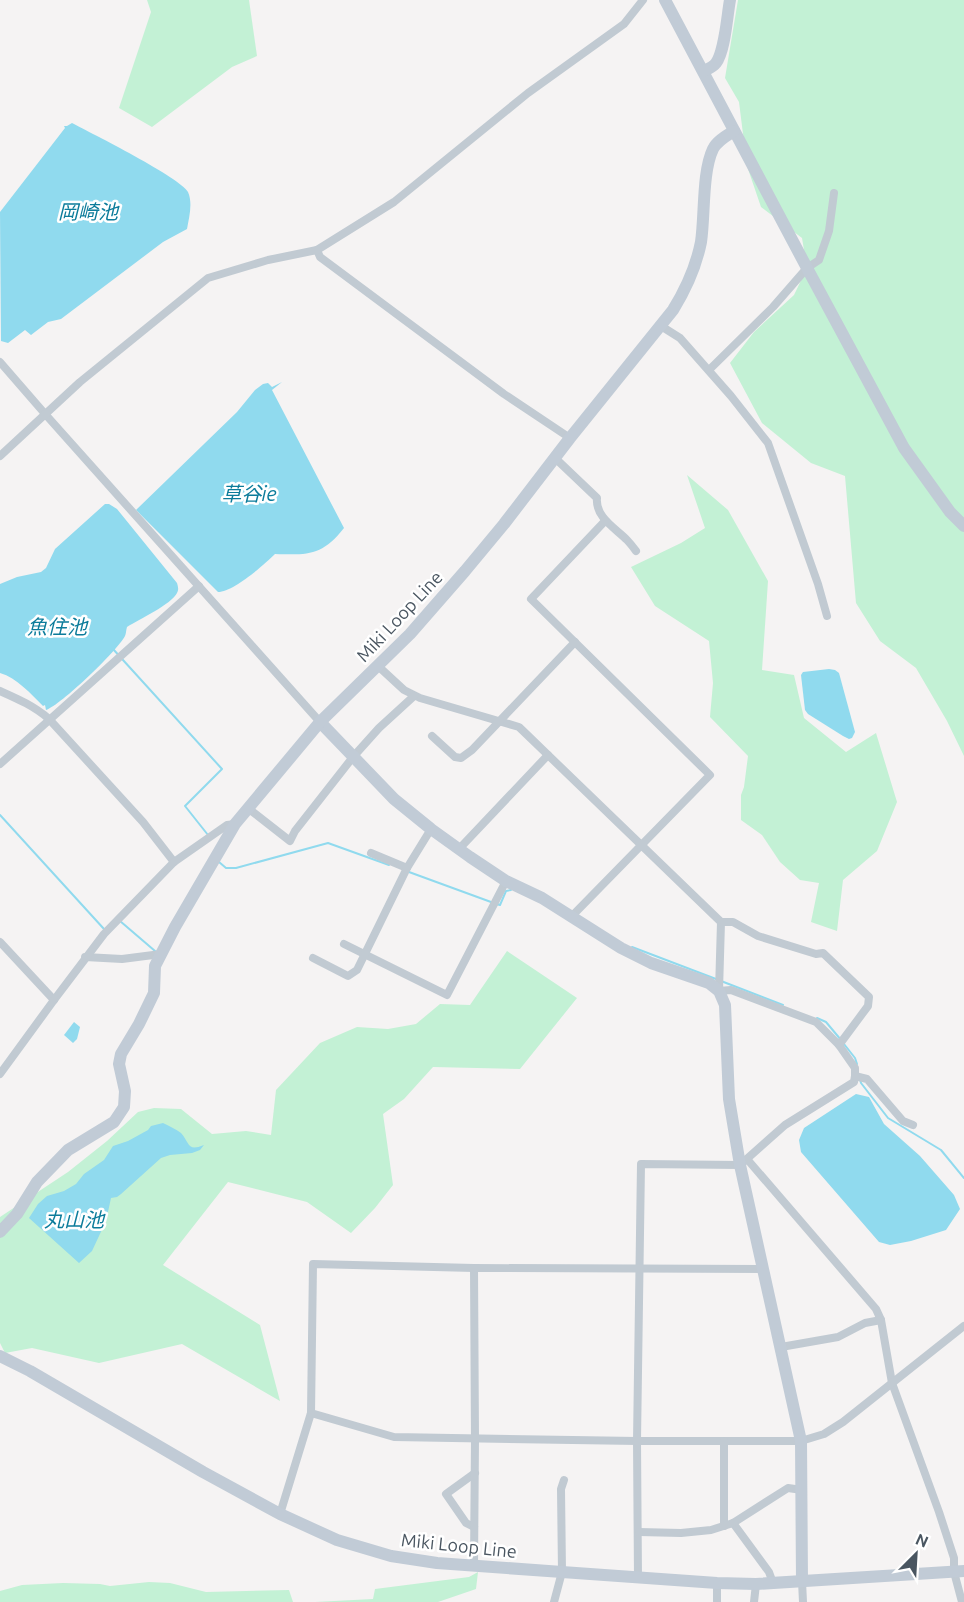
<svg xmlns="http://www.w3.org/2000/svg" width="964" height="1602" viewBox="0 0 964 1602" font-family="Ubuntu,'Noto Sans JP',sans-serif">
  <rect width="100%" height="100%" fill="#f5f3f3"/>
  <g fill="#c3f1d5">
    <polygon points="147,0 249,0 257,56 232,67 152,127 119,108 151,12"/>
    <polygon points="738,0 964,0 964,756 947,721 916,668 880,641 856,603 845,476 811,463 762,423 730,363 754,332 794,295 807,268 802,238 761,207 747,166 739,102 725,78"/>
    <polygon points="687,475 728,510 768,581 762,670 794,675 804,718 846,752 876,733 897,802 877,851 843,880 837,931 811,922 819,883 800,880 780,862 762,835 741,820 741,795 744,787 748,756 710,717 713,683 709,641 655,606 631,567 681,543 705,528"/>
    <polygon points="507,951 577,998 520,1069 433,1067 404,1099 383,1114 393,1185 375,1208 351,1233 307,1202 228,1182 163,1265 260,1325 280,1401 182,1344 99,1363 32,1348 5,1353 0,1343 0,1217 68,1172 107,1141 138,1112 154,1108 181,1109 212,1134 246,1131 271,1135 276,1090 320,1043 357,1027 388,1029 416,1024 440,1004 470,1005"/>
    <polygon points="478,1572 476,1589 438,1602 315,1602 373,1599 375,1589 469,1577"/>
    <polygon points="149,1582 170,1583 206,1592 289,1590 293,1602 0,1602 0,1591 22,1585 63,1583 100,1584 110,1586"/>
  </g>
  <g fill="#90daee">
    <path d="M72,123c19,10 109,55 116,69 5,11 1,26 -1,37l-24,13 -102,77 -13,3 -17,13 -6,-5 -17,13 -7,-2 -1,-129 65,-84 -1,-2h3z"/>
    <path d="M282,382l-10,8 72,138c-22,28 -36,27 -69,26 -11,11 -42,38 -57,38l-82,-82 101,-98 18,-22 8,-6 5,-1 4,4z"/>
    <path d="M105,504h4l8,5 60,74c1,4 2,6 0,10 -5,11 -39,27 -50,34 -1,3 -1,7 -2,9 -8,15 -64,69 -79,74l-1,-5 -2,1c-12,-12 -26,-28 -43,-33v-89l17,-7 24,-5 5,-4 9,-19z"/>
    <polygon points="829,669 835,670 839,673 855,732 852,738 849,739 843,736 808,714 805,710 801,675 803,672"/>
    <polygon points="74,1022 80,1027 77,1039 73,1043 64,1035"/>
    <polygon points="856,1094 869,1097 884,1124 920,1156 954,1195 960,1209 946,1230 911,1241 890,1245 879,1242 801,1152 799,1140 804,1128"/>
    <path d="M163,1123c6,3 13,6 18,10 9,10 6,19 23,12l-4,5 -8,3 -22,2 -9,3 -40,36 -4,3 -6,1 -5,23 -14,30 -13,12 -50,-45 9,-14 9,-8 17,-5 12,-7 8,-10 20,-14 9,-14 15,-5 20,-11 3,-4z"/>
  </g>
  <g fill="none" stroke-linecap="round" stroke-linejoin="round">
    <g stroke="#90daee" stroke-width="2">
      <polyline points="113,649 222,769 185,806 208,835"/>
      <polyline points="0,815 104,929"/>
      <polyline points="219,862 226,868 236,868 328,843 389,865"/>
      <polyline points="409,872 491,902"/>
      <polyline points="496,904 500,905 506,891 511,890"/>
      <polyline points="120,921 155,951"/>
      <polyline points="632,947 716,979"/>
      <polyline points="721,981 783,1005"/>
      <polyline points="817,1018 826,1022 841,1040"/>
      <polyline points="844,1044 855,1058 857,1064"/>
      <polyline points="860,1079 861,1083 888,1118 941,1150 964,1178"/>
    </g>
    <g stroke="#c1cad2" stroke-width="8">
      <polyline points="317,250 320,257 504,394 570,438"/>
      <polyline points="661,326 680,338 731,396 768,443 818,584 827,616"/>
      <polyline points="0,362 46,415 320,722"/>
      <polyline points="709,370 773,307 807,268 819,260 829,231 834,193"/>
      <polyline points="0,456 80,382 208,278 268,260 317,250 394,202 528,93 624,24 643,0"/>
      <path d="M555,458l42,40c-2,19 18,30 30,42 3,3 6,7 9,11"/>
      <polyline points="378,666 404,690 420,698 519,727 721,922 719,991 731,990 816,1022 839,1045 855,1068 855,1076 854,1082 785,1125 740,1165 641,1164 637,1441 638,1578"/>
      <path d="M0,691c18,8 34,15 49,28l94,103 31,40"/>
      <polyline points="432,736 455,757 461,758 472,750 575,642"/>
      <polyline points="0,764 199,586"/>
      <polyline points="249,809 290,841 295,831 353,757 379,728 414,696"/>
      <polyline points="459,849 548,755"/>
      <polyline points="371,853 407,868"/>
      <polyline points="572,916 710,775 531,599 605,521"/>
      <polyline points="721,922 733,922 758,936 816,954 823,953 869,997 868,1006 839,1045"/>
      <polyline points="0,942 54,1000"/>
      <polyline points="344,944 447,995 506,881"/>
      <polyline points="85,957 122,959 161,954"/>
      <polyline points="313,958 348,976 357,970 407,868 431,829"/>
      <polyline points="0,1074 54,1000 104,934 174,862 227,825 235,824"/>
      <polyline points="855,1076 867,1079 903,1121 913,1125"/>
      <polyline points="747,1159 876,1309 881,1320 892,1383 939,1512 954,1558 954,1572 962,1602"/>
      <polyline points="781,1347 838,1337 865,1323 881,1320"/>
      <polyline points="311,1413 394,1437 637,1441 801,1441 824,1434 843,1422 964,1326"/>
      <polyline points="724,1441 724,1526"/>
      <polyline points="280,1514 311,1413 313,1264 474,1268 763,1269"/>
      <polyline points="733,1523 769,1572 773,1583"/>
      <polyline points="474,1527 466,1523 446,1494 475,1473"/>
      <polyline points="639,1532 681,1533 711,1530 733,1523 788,1488 802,1490"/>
      <polyline points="474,1565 475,1439 474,1268"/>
      <polyline points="802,1581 803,1602"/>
      <polyline points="554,1602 562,1572 561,1489 564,1480"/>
      <polyline points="717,1602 717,1583"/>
      <polyline points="754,1602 756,1584"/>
    </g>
    <g stroke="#c1cbd6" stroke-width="12">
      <polyline points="665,0 807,268 904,448 950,512 964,526"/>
      <path d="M704,71c4,-2 9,-4 12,-8 9,-12 11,-47 14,-63"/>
      <polyline points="320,722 394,799 431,829 470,857 506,881 542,898 621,948 651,963 709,983 719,991 725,1005 729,1099 740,1165 801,1441 802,1581"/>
      <path d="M0,1232l17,-18 20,-32 31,-32 46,-28 10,-15 1,-16 -6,-27 2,-10 18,-30 15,-31 1,-27 20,-39 60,-103 85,-102 90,-88 55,-63 39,-47 66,-86 103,-128c13,-21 23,-43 28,-68 4,-27 1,-70 12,-93 4,-8 13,-13 21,-18"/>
      <polyline points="0,1356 30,1371 203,1472 280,1514 337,1540 391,1556 437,1563 562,1572 717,1583 756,1584 964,1571"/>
    </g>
  </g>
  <g text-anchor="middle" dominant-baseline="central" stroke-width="5" stroke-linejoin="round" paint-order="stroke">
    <g font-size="18" fill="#4a5661" stroke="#fff">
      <text transform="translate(399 616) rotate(-47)">Miki Loop Line</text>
      <text transform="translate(459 1545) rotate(6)">Miki Loop Line</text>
    </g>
    <g font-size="20" font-style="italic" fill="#0c7c9b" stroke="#fff">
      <text x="88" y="211">岡崎池</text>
      <text x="249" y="493">草谷ie</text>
      <text x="57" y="626">魚住池</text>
      <text x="74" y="1219">丸山池</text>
    </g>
  </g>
  <g transform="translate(916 1554) rotate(24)" stroke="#ffffff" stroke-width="4.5" paint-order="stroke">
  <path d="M0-4.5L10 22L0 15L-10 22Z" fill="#4a5661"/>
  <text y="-9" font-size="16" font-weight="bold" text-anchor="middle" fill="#4a5661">N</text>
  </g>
</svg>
